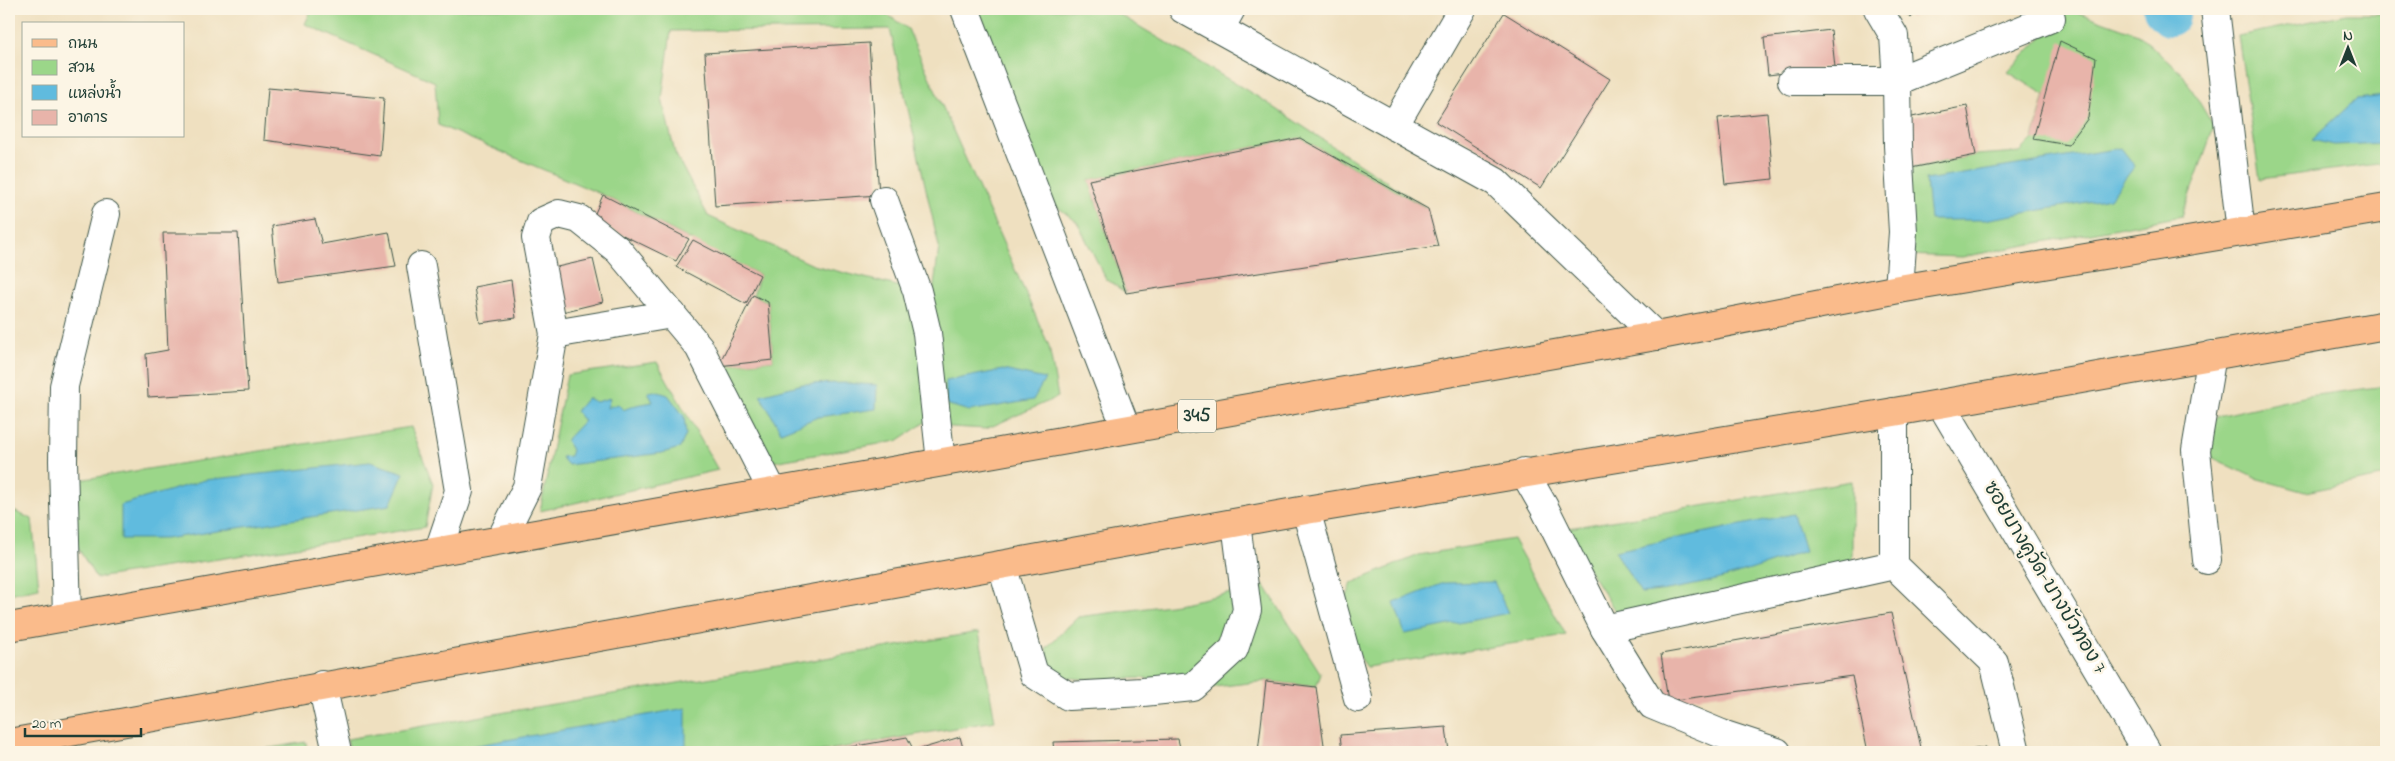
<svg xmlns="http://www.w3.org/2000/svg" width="2395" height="761" viewBox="0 0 2395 761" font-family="'Indie Flower','Playpen Sans Thai',sans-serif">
  <rect width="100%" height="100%" fill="#fcf5e5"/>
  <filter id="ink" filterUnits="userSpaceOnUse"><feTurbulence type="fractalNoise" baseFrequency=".02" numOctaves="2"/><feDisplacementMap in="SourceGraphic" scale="10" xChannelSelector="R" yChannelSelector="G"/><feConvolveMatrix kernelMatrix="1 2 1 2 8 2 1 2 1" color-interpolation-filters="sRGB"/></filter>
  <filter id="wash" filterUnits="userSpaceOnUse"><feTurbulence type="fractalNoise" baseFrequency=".0096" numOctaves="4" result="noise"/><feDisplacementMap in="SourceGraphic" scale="20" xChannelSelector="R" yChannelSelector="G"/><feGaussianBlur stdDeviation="1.12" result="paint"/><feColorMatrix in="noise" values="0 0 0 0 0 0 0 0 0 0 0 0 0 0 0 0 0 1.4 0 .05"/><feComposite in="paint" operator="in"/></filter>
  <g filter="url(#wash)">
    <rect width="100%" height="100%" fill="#efe0c0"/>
    <g fill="#9bd689" stroke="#5d8a5e" fill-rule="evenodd">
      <path d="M312,9h567l29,20 141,317 9,51 -72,32 -51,-3 -2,-9 -36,24 -124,21 -55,-96 55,-6 -5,-58 -15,-7 7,-20 -157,-80 -165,-70 -3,-43 -130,-58zM890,29l49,218 -11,85 -11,-41 -104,-26 -105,-49 -33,-63 -13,-54 9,-68z"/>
      <polygon points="962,9 1110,9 1263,100 1428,209 1300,138 1089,180 1126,293 1106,279 1077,222 1051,202"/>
      <polygon points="2068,9 2138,34 2182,73 2214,127 2182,216 1962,257 1904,255 1911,168 1976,155 2020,152 2033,139 2045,95 2008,72"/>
      <polygon points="2347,14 2386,14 2386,163 2260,179 2238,36"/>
      <polygon points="657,362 718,470 540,511 567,375"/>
      <polygon points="2386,386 2386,476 2305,492 2255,478 2207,455 2202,435 2218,416 2308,396"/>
      <polygon points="411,427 433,484 425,527 96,578 63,523 66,482"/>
      <polygon points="1852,481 1852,581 1624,625 1563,529"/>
      <polygon points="9,509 32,519 39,588 9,594"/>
      <polygon points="1513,539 1566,635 1367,667 1336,625 1352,583 1419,555"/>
      <polygon points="1265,586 1321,674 1316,687 1266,681 1171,692 1146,678 1081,679 1052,676 1046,648 1078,617 1177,604"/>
      <polygon points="979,632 995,721 817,752 350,752 347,739"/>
      <polygon points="306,742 307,752 246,752"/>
    </g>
    <g fill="#60bbde" stroke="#407c89">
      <polygon points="2386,96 2386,143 2334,145 2312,140 2356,99"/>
      <polygon points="2121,148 2135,166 2110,198 1984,220 1930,220 1926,180"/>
      <polygon points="1003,370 1045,379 1033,400 969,411 946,404 946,381"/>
      <polygon points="844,383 877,385 876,409 818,417 781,432 760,395 803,384"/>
      <polygon points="655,391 668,395 684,416 686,434 680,448 662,453 568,465 561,457 570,456 572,450 566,440 584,421 576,411 587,398 596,402 610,398 607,408 618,404 623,410 636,405 653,402 648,392"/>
      <polygon points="370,462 404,473 390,505 165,539 121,539 121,505 205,480"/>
      <path d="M1794,514l11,37c-55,20 -105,37 -164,42l-26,-42z"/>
      <polygon points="1494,582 1508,613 1405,634 1394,603 1444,583"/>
      <polygon points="686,708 686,746 643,752 439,752"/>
    </g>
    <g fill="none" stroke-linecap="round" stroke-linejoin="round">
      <polyline stroke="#60bbde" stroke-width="40" points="2163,9 2170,16"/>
    </g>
    <g id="blocks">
      <g fill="#e8b4aa">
        <polygon points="1901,9 1919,9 1911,18"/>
        <polygon points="1504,13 1610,79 1541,188 1436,122"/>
        <polygon points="1831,30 1835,67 1768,75 1764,38"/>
        <polygon points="2060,41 2096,58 2088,118 2068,145 2033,139"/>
        <polygon points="869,43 879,195 715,206 705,53"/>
        <polygon points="268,88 384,98 380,156 264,140"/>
        <polygon points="1967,106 1976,155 1911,168 1902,119"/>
        <polygon points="1767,113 1773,179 1725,184 1718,118"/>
        <polygon points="1300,138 1428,209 1438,246 1126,293 1089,180"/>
        <polygon points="603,195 689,239 676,261 592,220"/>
        <polygon points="315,219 322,244 389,232 396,266 278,282 272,226"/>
        <polygon points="163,233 238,233 248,391 148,397 146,354 168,350"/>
        <polygon points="693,240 760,275 746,304 676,267"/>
        <polygon points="593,259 603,302 558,313 548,269"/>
        <polygon points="511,280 516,318 480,323 474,287"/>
        <polygon points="753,295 768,302 773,360 718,366"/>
        <polygon points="1891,613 1922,752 1868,752 1852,676 1668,701 1661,654"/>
        <polygon points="1266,681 1316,687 1325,752 1258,752"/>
        <polygon points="1446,727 1449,752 1342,752 1340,735"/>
        <polygon points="907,737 914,751 960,737 964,752 823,752"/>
        <polygon points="1178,739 1181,752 1054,752 1053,742"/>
        <polygon points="1985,747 1986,752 1965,752 1965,751"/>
      </g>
    </g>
  </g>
  <g filter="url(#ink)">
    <use href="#blocks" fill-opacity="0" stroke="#3e5549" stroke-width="1"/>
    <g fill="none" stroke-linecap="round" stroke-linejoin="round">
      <g stroke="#3e5549" stroke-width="30">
        <g id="minor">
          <polyline points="965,9 1126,428"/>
          <polyline points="1183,9 1496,182 1656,336"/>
          <polyline points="1878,9 1894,36 1897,81 1898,146 1903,232 1899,289"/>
          <polyline points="2215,9 2241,232"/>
          <polyline points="1220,29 1231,9"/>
          <polyline points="1792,81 1897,81 2051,18"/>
          <polyline points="1394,126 1462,9"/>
          <polyline points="884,200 917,291 927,333 941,462"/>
          <polyline points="421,266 459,491 439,550"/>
          <polyline points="554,334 672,314"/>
          <polyline points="1941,404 2147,752"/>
          <polyline points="1524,472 1544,507 1605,629 1894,565 1894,412"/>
          <polyline points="1306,510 1358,698"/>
          <polyline points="501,539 527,487 554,334 536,238 541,222 559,214 579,219 618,250 699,347 773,492"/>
          <polyline points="2207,560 2196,450 2212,355"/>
          <polyline points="1002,565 1034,674 1068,696 1143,692 1193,687 1234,649 1247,610 1236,523"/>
          <polyline points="1894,565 1994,662 2016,752"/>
          <polyline points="67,617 63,461 64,386 106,214"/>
          <polyline points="1605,629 1652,705 1722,734 1777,752"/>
          <polyline points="322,685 337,752"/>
        </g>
      </g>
      <g stroke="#3e5549" stroke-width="30">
        <g id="major">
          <polyline points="9,627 1656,336 1899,289 2386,208"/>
          <polyline points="9,743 1306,510 1894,412 2386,325"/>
        </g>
      </g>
      <use href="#minor" stroke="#fff" stroke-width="28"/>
      <use href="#major" stroke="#fabb8b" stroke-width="28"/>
    </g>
  </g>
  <g text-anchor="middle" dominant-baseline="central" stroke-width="5" stroke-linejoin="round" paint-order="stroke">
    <rect fill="#fcf5e5" stroke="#617469" stroke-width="1" x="1178" y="399.5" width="38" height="33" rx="4"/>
    <g font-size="19" font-weight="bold" fill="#1f3d34">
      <text x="1197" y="416">345</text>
    </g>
    <g font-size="20" fill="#1f3d34" stroke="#fcf5e5">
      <text transform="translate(2044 578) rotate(59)">ซอยบางคูวัด-บางบัวทอง 7</text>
    </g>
  </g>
  <rect width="2395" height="761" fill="none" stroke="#fcf5e5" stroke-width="30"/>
  <rect x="22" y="22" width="162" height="115" fill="#fcf5e5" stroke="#a4ab9e"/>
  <rect x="32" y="39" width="25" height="8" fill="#fabb8b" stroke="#a4ab9e"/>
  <text x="68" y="48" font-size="15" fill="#1f3d34">ถนน</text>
  <rect x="32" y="60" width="25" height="15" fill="#9bd689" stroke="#a4ab9e"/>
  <text x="68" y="72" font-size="15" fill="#1f3d34">สวน</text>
  <rect x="32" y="85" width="25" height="15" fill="#60bbde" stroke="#a4ab9e"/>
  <text x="68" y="98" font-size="15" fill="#1f3d34">แหล่งน้ำ</text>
  <rect x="32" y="110" width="25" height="15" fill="#e8b4aa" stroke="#a4ab9e"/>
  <text x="68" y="122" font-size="15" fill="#1f3d34">อาคาร</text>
  <g transform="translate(2348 48)" stroke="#fcf5e5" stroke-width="4" paint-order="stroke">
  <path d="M0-4L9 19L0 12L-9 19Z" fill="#1f3d34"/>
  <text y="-8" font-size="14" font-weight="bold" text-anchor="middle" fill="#1f3d34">N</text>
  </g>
  <path d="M25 728v8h116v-8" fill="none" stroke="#1f3d34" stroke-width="2.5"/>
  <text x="32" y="728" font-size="15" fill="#1f3d34" stroke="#fcf5e5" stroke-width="4" paint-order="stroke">20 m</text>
</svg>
